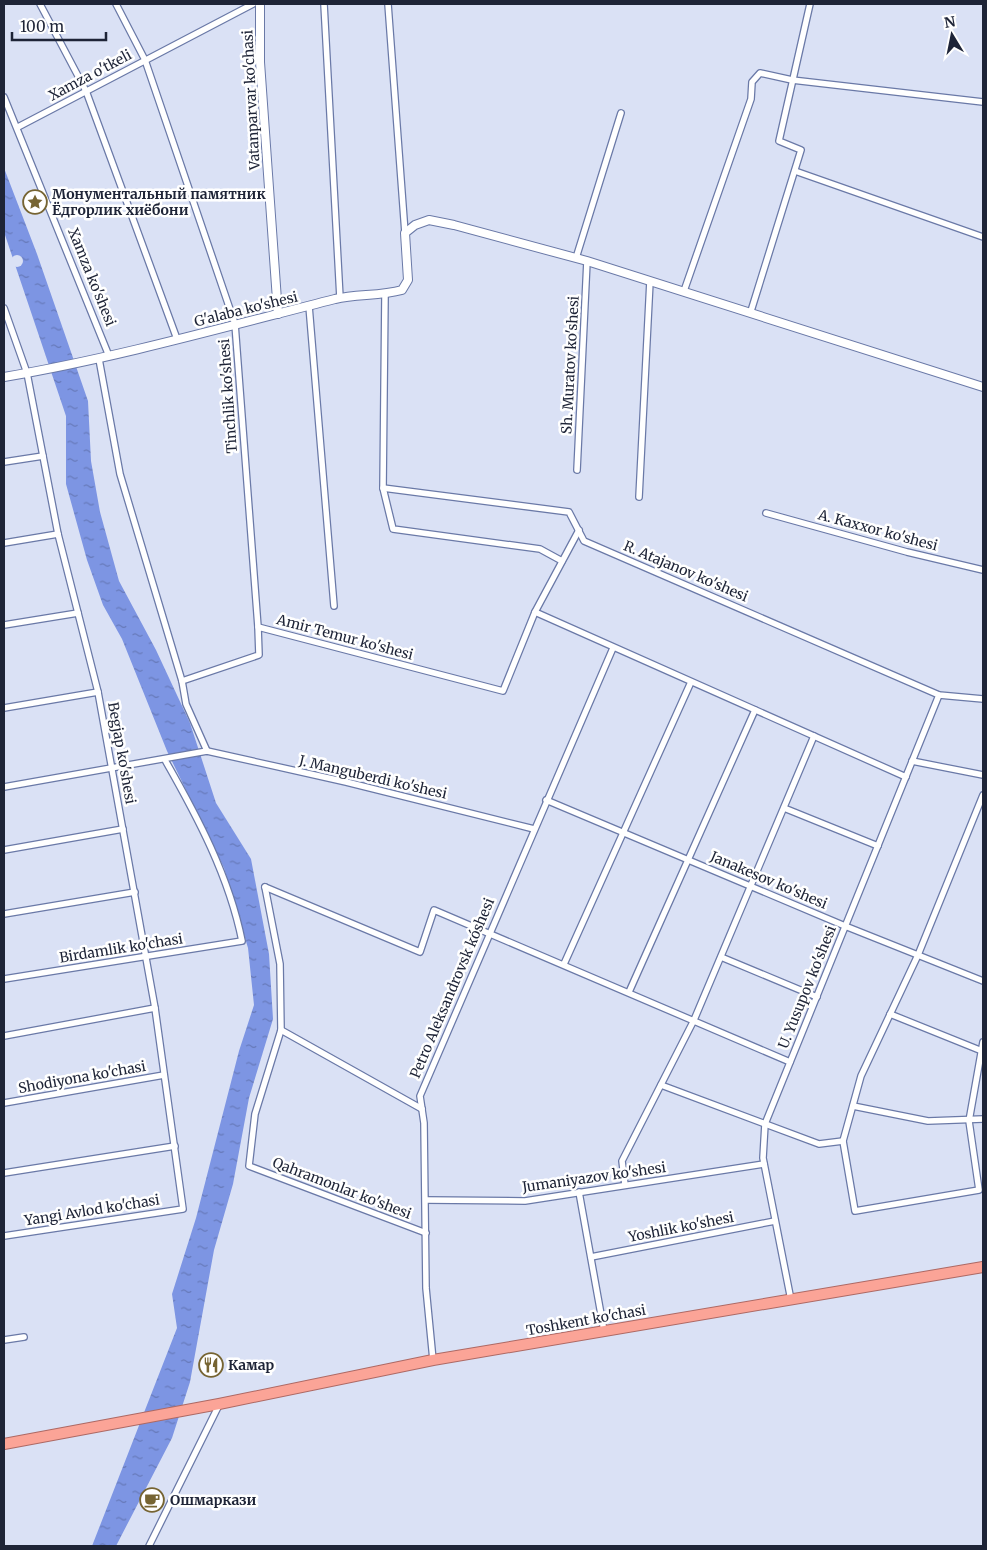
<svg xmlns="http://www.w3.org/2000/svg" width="987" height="1550" viewBox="0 0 987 1550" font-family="Merriweather,serif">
  <defs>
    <pattern id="water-ripples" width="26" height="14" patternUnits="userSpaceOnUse" patternTransform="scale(1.25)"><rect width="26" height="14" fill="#7d95e3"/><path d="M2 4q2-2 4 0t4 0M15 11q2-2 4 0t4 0" fill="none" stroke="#6679b9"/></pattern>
  </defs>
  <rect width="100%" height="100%" fill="#dae1f5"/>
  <polygon fill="url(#water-ripples)" points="4,168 37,254 88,401 91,461 100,512 119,581 156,650 190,723 216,803 251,859 269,954 273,1019 249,1098 233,1184 214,1250 190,1382 172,1438 116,1546 92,1546 177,1328 172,1294 196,1218 239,1051 254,1005 248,948 224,868 167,751 122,639 103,605 87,560 66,484 66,416 4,232"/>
  <circle fill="#dae1f5" cx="17" cy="261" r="6"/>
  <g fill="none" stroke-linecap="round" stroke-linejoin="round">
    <g stroke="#6a79a7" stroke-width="8">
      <g id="minor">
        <polyline points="40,4 86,91 177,339"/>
        <polyline points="116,4 145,60 235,324 258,627"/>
        <polyline points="324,4 340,298"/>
        <polyline points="388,4 405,233"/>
        <polyline points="4,97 109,356"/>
        <polyline points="18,127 253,4"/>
        <polyline points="795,171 983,237"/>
        <polyline points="576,258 621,113"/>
        <polyline points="684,291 751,99 752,82 760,73 792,80 983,102"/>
        <polyline points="385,295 383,488 393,529 540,549 562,561"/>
        <polyline points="309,306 334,606"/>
        <polyline points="4,308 27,373 58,534 98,692 155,1008 183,1209 4,1236"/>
        <polyline points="751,311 801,150 779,141 810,4"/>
        <polyline points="99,359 120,474 182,681 186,704 207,751"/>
        <polyline points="4,462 43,456"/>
        <polyline points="577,470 587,261"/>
        <polyline points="383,488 569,512 584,541 939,695 983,699"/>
        <polyline points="639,497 650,281"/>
        <polyline points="766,513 907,552 983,570"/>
        <polyline points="4,543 58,534"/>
        <polyline points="535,612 906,777"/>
        <polyline points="4,625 78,613"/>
        <polyline points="182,681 259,655 258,627 503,691 535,612 579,530"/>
        <polyline points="4,708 98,692"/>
        <polyline points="912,761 983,775"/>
        <polyline points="4,787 207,751 346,782 534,829"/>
        <polyline points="983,795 918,955 861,1076 843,1141 855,1211 979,1190 969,1121 983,1042"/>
        <polyline points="546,800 845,926 983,981"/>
        <polyline points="784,808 878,846"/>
        <polyline points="4,850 123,829"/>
        <polyline points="265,887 420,952 434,910 790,1062"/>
        <polyline points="265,887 280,964 281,1030 255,1114 249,1166 426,1233"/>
        <polyline points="4,914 135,892"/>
        <polyline points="721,957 817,997"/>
        <polyline points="564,964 691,682"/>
        <path d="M4,979l238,-38c-13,-65 -45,-125 -77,-181"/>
        <polyline points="629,992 755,710"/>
        <polyline points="890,1014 982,1051"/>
        <polyline points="281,1030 422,1109"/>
        <polyline points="4,1036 155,1008"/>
        <polyline points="661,1085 819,1144 843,1141"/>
        <polyline points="4,1103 164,1075"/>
        <polyline points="853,1106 928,1121 983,1119"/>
        <polyline points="4,1173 175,1146"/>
        <polyline points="625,1185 622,1161 694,1020 814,736"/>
        <polyline points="579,1192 604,1331"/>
        <polyline points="426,1200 525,1201 764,1164"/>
        <polyline points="591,1257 775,1221"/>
        <polyline points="791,1300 763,1158 765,1124 939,695"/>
        <polyline points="4,1340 24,1337"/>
        <polyline points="433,1360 426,1288 424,1123 420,1096 613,648"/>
        <polyline points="149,1546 219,1405"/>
      </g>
    </g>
    <g stroke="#6a79a7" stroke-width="10">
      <g id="tertiary">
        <polyline points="260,4 260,62 278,314"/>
        <path d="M4,377c111,-19 221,-50 331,-78 22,-5 45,-3 67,-9l6,-10 -3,-47 10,-8 14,-5 25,5 133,36 396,126"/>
      </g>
    </g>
    <g stroke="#ad6964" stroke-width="12">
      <polyline id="trunk" points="4,1444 219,1404 433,1360 983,1267"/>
    </g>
    <use href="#minor" stroke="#fff" stroke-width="5.5"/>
    <use href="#tertiary" stroke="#fff" stroke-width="8"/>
    <use href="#trunk" stroke="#fba497" stroke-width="10"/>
  </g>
  <defs>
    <g id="sight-ring" transform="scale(1.25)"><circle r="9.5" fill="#fff" stroke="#766432" stroke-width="1.5"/><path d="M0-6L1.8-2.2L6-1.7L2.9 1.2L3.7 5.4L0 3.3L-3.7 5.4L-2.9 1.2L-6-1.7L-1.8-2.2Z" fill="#766432"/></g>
    <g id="restaurant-ring" transform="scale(1.25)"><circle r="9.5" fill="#fff" stroke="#766432" stroke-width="1.5"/><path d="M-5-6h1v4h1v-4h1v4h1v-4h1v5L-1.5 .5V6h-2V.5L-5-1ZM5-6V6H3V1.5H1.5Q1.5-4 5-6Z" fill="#766432"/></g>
    <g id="cafe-ring" transform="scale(1.25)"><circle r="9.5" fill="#fff" stroke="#766432" stroke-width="1.5"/><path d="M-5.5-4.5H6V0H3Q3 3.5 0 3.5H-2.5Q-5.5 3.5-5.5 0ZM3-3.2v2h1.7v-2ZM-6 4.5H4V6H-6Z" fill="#766432"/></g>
  </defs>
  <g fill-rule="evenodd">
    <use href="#sight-ring" x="35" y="202"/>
    <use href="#restaurant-ring" x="211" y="1365"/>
    <use href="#cafe-ring" x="152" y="1500"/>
  </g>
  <g text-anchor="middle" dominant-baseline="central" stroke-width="5" stroke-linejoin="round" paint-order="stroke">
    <g font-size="14" fill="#1e2437" stroke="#fff">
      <text transform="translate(90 75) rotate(-28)">Xamza o'tkeli</text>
      <text transform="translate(251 100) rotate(-93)">Vatanparvar ko'chasi</text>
      <text transform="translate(92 277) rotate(68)">Xamza ko'shesi</text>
      <text transform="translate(246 309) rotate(-14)">G'alaba ko'shesi</text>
      <text transform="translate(570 365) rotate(-87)">Sh. Muratov ko'shesi</text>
      <text transform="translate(228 396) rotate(-94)">Tinchlik ko'shesi</text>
      <text transform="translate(878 530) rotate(15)">A. Kaxxor ko'shesi</text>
      <text transform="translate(686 571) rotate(23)">R. Atajanov ko'shesi</text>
      <text transform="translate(345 637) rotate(15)">Amir Temur ko'shesi</text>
      <text transform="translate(122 753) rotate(80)">Begjap ko'shesi</text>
      <text transform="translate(373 777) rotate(13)">J. Manguberdi ko'shesi</text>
      <text transform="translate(769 880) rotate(23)">Janakesov ko'shesi</text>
      <text transform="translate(121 948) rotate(-9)">Birdamlik ko'chasi</text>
      <text transform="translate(807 987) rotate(-68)">U. Yusupov ko'shesi</text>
      <text transform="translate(452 988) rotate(-67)">Petro Aleksandrovsk kóshesi</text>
      <text transform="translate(82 1077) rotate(-10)">Shodiyona ko'chasi</text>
      <text transform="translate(594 1177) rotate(-8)">Jumaniyazov ko'shesi</text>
      <text transform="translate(342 1188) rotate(21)">Qahramonlar ko'shesi</text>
      <text transform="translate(92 1210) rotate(-9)">Yangi Avlod ko'chasi</text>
      <text transform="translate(681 1227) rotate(-11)">Yoshlik ko'shesi</text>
      <text transform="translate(586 1320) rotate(-10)">Toshkent ko'chasi</text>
    </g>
    <g font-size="14" font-weight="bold" fill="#1e2437" stroke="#fff" text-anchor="start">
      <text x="52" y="194">Монументальный памятник<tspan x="52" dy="16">Ёдгорлик хиёбони</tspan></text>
      <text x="228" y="1365">Камар</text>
      <text x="170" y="1500">Ошмаркази</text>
    </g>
  </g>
  <rect width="987" height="1550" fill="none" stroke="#1e2437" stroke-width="10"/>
  <g transform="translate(952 35) rotate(350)" stroke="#ffffff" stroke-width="4" paint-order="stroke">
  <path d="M0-4L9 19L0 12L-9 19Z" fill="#1e2437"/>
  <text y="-8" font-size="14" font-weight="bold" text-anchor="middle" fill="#1e2437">N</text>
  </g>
  <path d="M12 32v8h94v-8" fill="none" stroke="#1e2437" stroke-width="2.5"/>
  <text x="20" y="32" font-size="15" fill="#1e2437" stroke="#ffffff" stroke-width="4" paint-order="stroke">100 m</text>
</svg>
